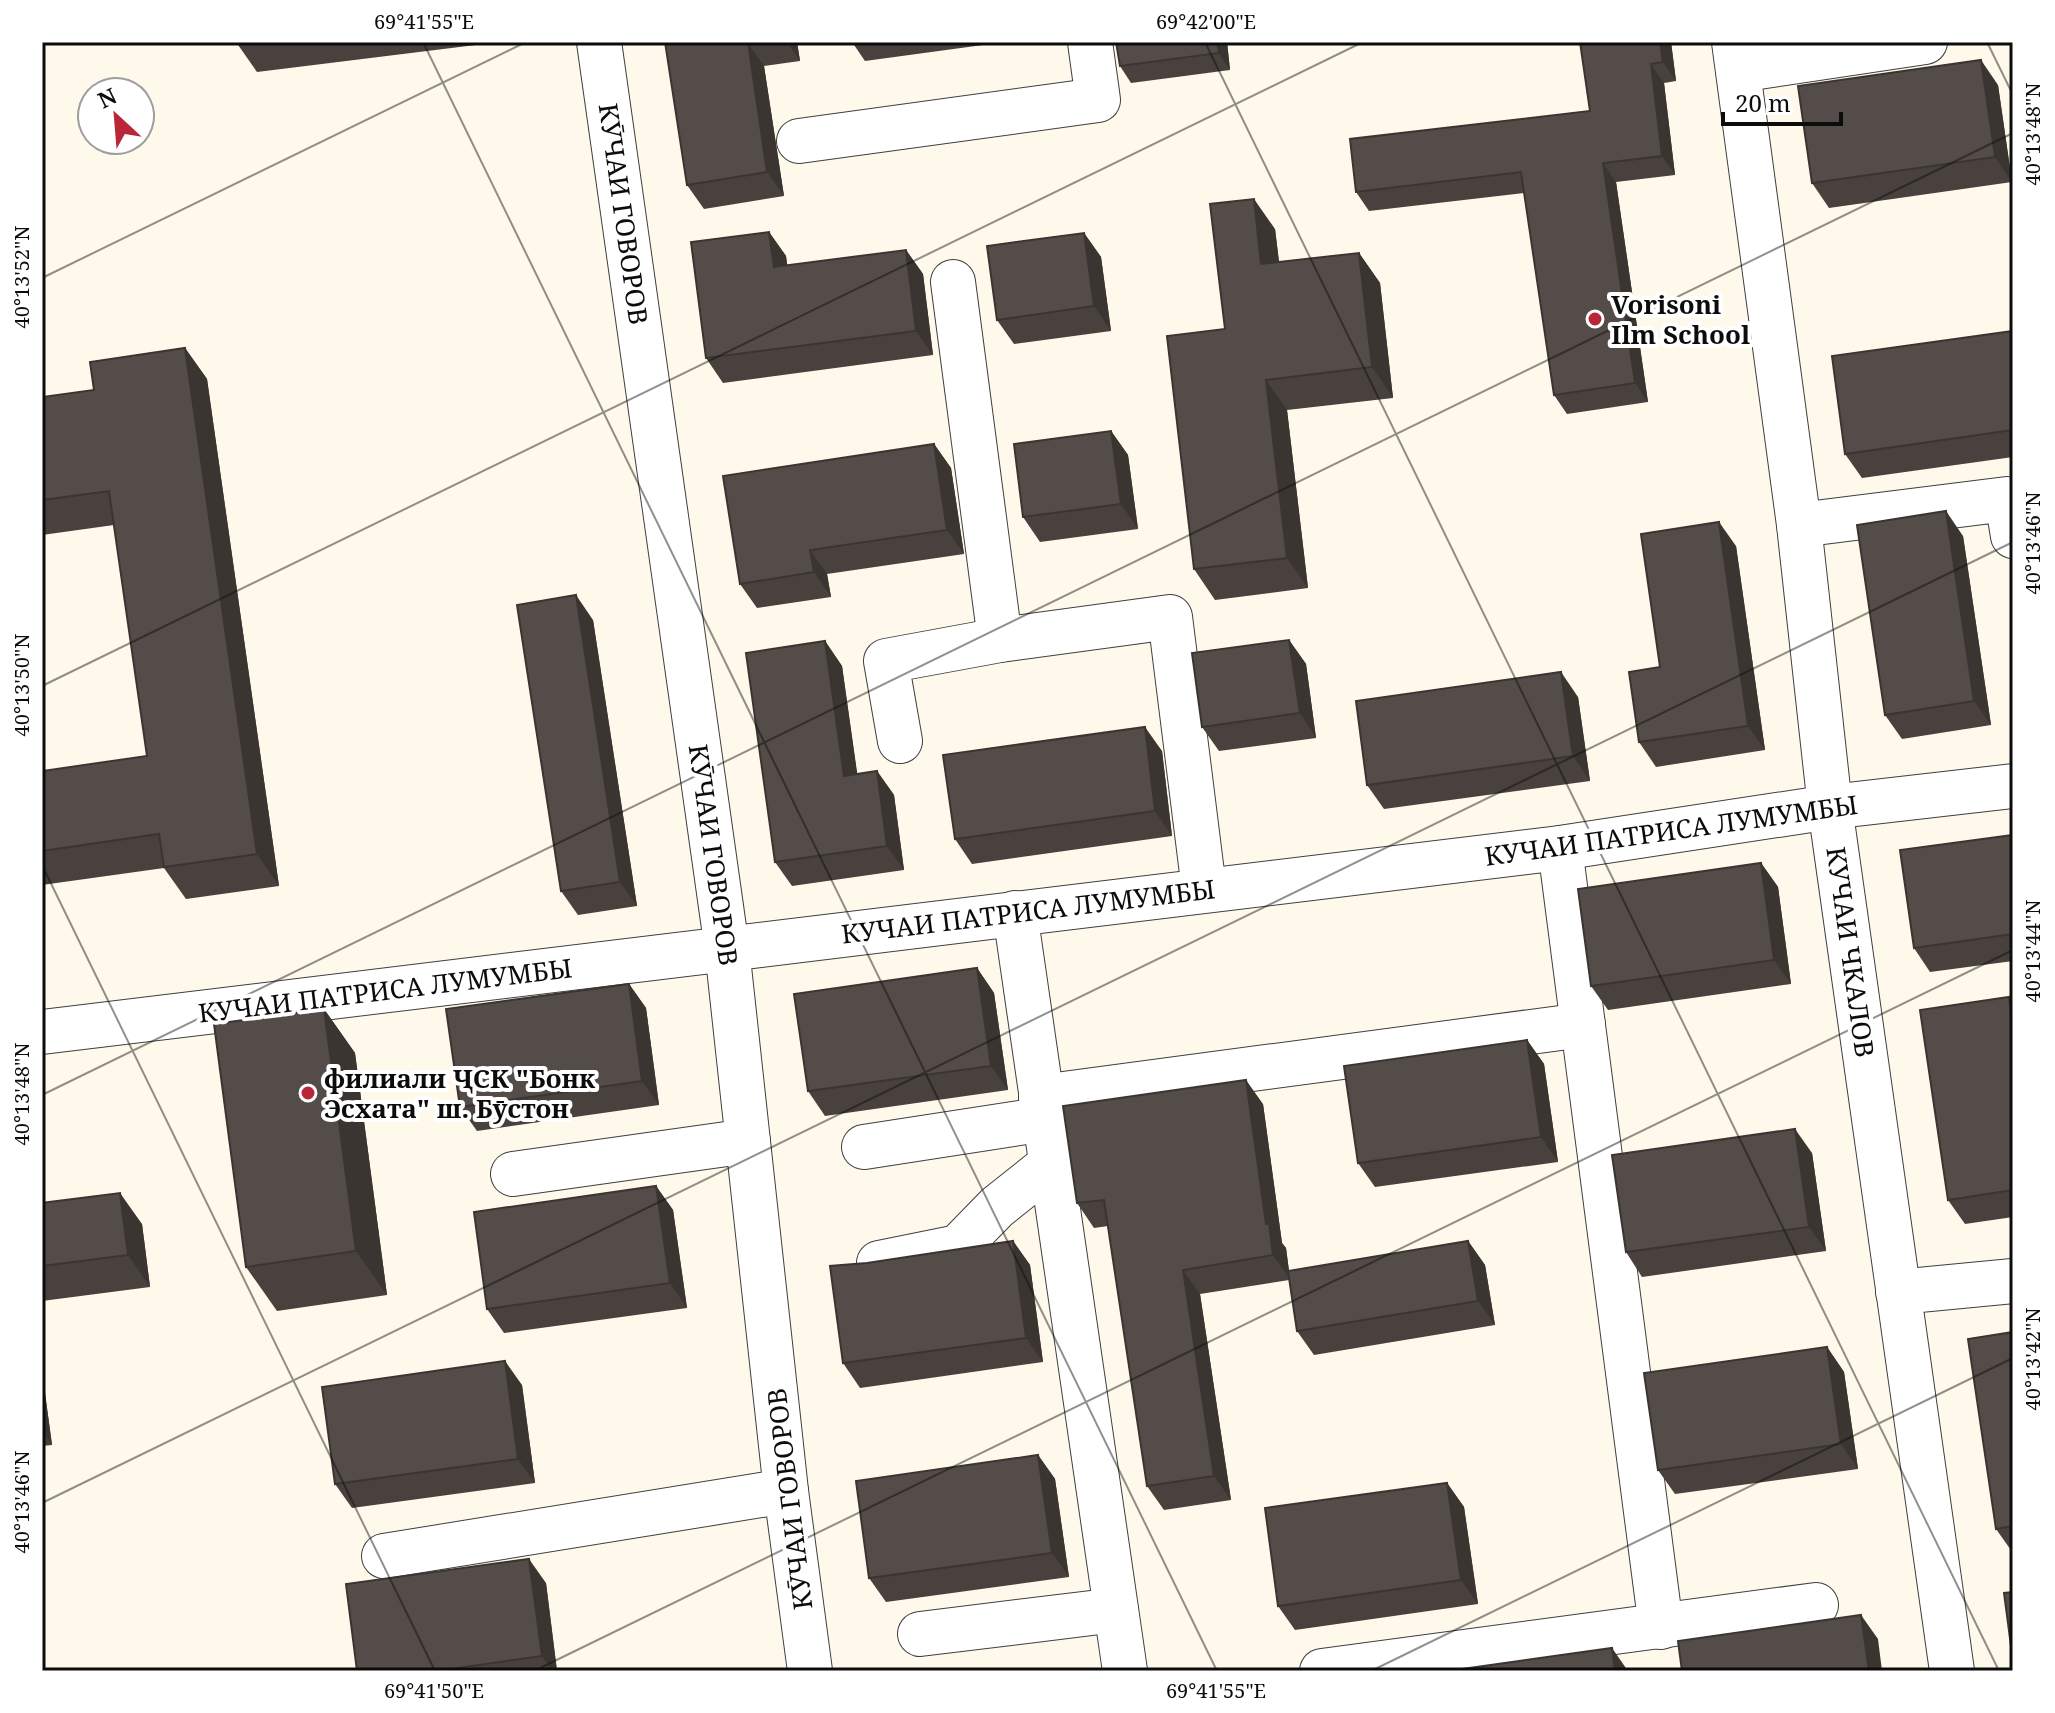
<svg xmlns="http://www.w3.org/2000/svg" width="2055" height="1713" viewBox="0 0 2055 1713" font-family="'Noto Serif',serif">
  <rect width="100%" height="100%" fill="#fff9eb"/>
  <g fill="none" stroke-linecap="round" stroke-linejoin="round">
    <g stroke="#3f3f3f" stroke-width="46">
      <g id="minor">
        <polyline points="599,42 727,949 786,1491 810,1671"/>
        <polyline points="1734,42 1799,525 1830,807 1952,1671"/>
        <polyline points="1738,70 1925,42"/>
        <polyline points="799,141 1098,100 1090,42"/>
        <polyline points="953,282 1000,640 1170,617 1204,889"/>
        <polyline points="1799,525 2007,499 2013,536"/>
        <polyline points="900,741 886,661 1000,640"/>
        <polyline points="1560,848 1661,1627"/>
        <polyline points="1015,913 1125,1671"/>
        <polyline points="42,1032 1560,848 1830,807 2013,786"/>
        <polyline points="1041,1097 1583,1025"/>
        <polyline points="864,1147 1045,1119"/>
        <polyline points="513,1174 748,1141"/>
        <polyline points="879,1263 958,1247 997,1207 1051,1164"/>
        <polyline points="1898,1292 2013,1281"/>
        <polyline points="384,1556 786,1491"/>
        <polyline points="920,1634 1116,1610"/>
        <polyline points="1322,1671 1816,1605"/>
      </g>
    </g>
    <use href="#minor" stroke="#fff" stroke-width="44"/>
  </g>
  <g fill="#48413e">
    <polygon points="236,42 492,42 492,43 257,72"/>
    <polygon points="665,42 797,42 800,61 764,66 784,196 704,209 687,185"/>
    <polygon points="852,42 1005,42 865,61"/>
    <polygon points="1116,42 1227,42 1230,70 1131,83 1120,66"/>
    <polygon points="1671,42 1676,81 1664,83 1675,175 1616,182 1648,402 1567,414 1554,395 1524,193 1369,211 1356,192 1590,111"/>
    <polygon points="1998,85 2012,182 1829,208 1812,183"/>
    <polygon points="1275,229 1279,262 1359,253 1380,283 1393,398 1287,410 1308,588 1215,600 1194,569 1225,329"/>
    <polygon points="769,232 786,256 787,266 906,250 923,274 933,355 723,383 706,358"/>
    <polygon points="1084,233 1101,257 1111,331 1014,344 997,320"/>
    <polygon points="2013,331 2013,457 1862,478 1845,454"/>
    <polygon points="185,348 207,379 279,886 186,899 164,868 42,885 42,771 147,756 114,525 42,535 42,397 94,390"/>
    <polygon points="1111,431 1128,455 1138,529 1040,542 1023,517"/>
    <polygon points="934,444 951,468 964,554 827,574 831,597 757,608 740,584"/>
    <polygon points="1963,536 1991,725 1902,739 1885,715"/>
    <polygon points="1736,546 1765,750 1656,767 1639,742 1660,667"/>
    <polygon points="593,620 637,906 578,915 561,891"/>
    <polygon points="1289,640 1306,664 1316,738 1219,751 1202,727"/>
    <polygon points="825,641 842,666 857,774 877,771 894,795 904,870 792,886 775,862"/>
    <polygon points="1578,697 1590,781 1384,809 1367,785"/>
    <polygon points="1162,751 1172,836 972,864 955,839"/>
    <polygon points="2013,835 2013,961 1930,972 1914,948"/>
    <polygon points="1761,863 1778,887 1791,984 1608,1010 1591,986"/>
    <polygon points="977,968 994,993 1008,1090 825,1116 808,1091"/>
    <polygon points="629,984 646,1008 659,1105 477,1131 460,1107"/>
    <polygon points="2013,1003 2013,1217 1965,1224 1948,1200"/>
    <polygon points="324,1009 355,1053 387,1295 277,1311 246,1267"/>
    <polygon points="1527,1040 1544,1064 1558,1162 1375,1187 1358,1163"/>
    <polygon points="1263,1104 1282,1243 1286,1248 1289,1271 1468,1241 1485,1265 1495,1325 1314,1355 1297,1331 1289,1280 1200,1294 1231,1500 1164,1510 1147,1486 1108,1226 1094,1228 1077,1203"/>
    <polygon points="1812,1153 1826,1251 1642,1277 1626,1252"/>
    <polygon points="656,1186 673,1210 687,1308 504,1333 487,1309"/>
    <polygon points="42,1203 142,1224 150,1287 42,1301"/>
    <polygon points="1013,1241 1030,1265 1043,1362 860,1388 843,1363 867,1263"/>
    <polygon points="2013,1332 2013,1553 1996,1529"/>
    <polygon points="1827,1347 1844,1372 1858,1469 1675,1494 1658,1470"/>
    <polygon points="42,1371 52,1445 42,1446"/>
    <polygon points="522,1385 535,1483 352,1508 335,1484"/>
    <polygon points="1038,1455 1055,1479 1069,1577 886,1602 869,1578"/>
    <polygon points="1447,1483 1464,1507 1478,1604 1295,1630 1278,1606"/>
    <polygon points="546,1583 557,1671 357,1671"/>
  </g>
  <g fill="#3b3532">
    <polygon points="747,42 764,66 784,196 767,172"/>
    <polygon points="787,42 797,42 800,61"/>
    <polygon points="1217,42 1227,42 1230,70 1219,53"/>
    <polygon points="1660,42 1671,42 1676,81 1663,62"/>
    <polygon points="1981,60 1998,85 2012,182 1995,157"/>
    <polygon points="1651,64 1664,83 1675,175 1662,156"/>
    <polygon points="1603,163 1616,182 1648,402 1635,383"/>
    <polygon points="1254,199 1275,229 1283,294 1261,264"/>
    <polygon points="769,232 786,256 791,292 774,267"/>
    <polygon points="1084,233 1101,257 1111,331 1094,306"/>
    <polygon points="906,250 923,274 933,355 916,331"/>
    <polygon points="1359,253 1380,283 1393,398 1372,367"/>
    <polygon points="185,348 207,379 279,886 257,854"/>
    <polygon points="1266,380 1287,410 1308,588 1287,558"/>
    <polygon points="1111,431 1128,455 1138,529 1121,504"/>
    <polygon points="934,444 951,468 964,554 947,530"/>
    <polygon points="1946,511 1963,536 1991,725 1974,701"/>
    <polygon points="1719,522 1736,546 1765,750 1748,726"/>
    <polygon points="810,550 827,574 831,597 814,572"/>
    <polygon points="576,595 593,620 637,906 620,882"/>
    <polygon points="1289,640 1306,664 1316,738 1300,713"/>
    <polygon points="825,641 842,666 861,800 844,776"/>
    <polygon points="1561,672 1578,697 1590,781 1573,756"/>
    <polygon points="1145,727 1162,751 1172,836 1155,811"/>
    <polygon points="877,771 894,795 904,870 887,846"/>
    <polygon points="1761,863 1778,887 1791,984 1774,960"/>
    <polygon points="977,968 994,993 1008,1090 991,1066"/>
    <polygon points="629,984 646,1008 659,1105 642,1081"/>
    <polygon points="2009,997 2013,1003 2013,1025"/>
    <polygon points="324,1009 355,1053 387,1295 356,1251"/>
    <polygon points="1527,1040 1544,1064 1558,1162 1541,1137"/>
    <polygon points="1246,1080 1263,1104 1282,1243 1286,1248 1290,1279 1273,1255 1266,1224"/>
    <polygon points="1795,1129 1812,1153 1826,1251 1809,1227"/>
    <polygon points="656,1186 673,1210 687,1308 670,1283"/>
    <polygon points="120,1193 142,1224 150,1287 128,1255"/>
    <polygon points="1013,1241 1030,1265 1043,1362 1026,1338"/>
    <polygon points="1468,1241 1485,1265 1495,1325 1478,1301"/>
    <polygon points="1183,1270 1200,1294 1231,1500 1214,1476"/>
    <polygon points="1827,1347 1844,1372 1858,1469 1841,1444"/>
    <polygon points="505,1361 522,1385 535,1483 518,1459"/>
    <polygon points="42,1371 52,1445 42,1431"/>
    <polygon points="1038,1455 1055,1479 1069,1577 1052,1553"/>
    <polygon points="1447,1483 1464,1507 1478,1604 1461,1580"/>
    <polygon points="529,1559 546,1583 557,1671 552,1671 542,1656"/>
    <polygon points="1861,1615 1878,1639 1882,1671 1869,1671"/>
    <polygon points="1612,1648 1628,1671 1615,1671"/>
  </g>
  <g fill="#544c48" stroke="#3b3532" stroke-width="2">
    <polygon points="665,42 748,42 767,172 687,185"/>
    <polygon points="1116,42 1217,42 1219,53 1120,66"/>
    <polygon points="1580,42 1660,42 1663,62 1651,64 1662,156 1603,163 1635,383 1554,395 1521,172 1356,192 1350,139 1590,111"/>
    <polygon points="1981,60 1995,157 1812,183 1798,86"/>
    <polygon points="1254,199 1261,264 1359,253 1372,367 1266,380 1287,558 1194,569 1167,336 1225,329 1210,204"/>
    <polygon points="769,232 774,267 906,250 916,331 706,358 691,242"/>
    <polygon points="1084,233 1094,306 997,320 987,246"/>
    <polygon points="2013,331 2013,430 1845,454 1832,356"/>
    <polygon points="185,348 257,854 164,867 159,834 42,851 42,771 147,756 109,491 42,500 42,397 94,390 90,362"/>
    <polygon points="1111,431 1121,504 1023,517 1014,444"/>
    <polygon points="934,444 947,530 810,550 814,572 740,584 723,476"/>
    <polygon points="1946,511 1974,701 1885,715 1857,525"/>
    <polygon points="1719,522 1748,726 1639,742 1629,672 1660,667 1641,534"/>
    <polygon points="576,595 620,882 561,891 517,605"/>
    <polygon points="1289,640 1300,713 1202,727 1192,653"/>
    <polygon points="825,641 844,776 877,771 887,846 775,862 746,653"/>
    <polygon points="1561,672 1573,756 1367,785 1356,701"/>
    <polygon points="1145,727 1155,811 955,839 943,755"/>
    <polygon points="2013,835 2013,934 1914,948 1900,850"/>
    <polygon points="1761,863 1774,960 1591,986 1578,889"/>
    <polygon points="977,968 991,1066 808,1091 794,994"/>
    <polygon points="629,984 642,1081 460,1107 446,1009"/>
    <polygon points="2009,997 2013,1025 2013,1190 1948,1200 1920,1010"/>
    <polygon points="324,1009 356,1251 246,1267 214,1024"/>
    <polygon points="1527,1040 1541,1137 1358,1163 1344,1066"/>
    <polygon points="1246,1080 1266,1224 1269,1224 1273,1255 1183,1270 1214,1476 1147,1486 1104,1200 1077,1203 1063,1106"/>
    <polygon points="1795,1129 1809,1227 1626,1252 1612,1155"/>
    <polygon points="656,1186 670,1283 487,1309 474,1212"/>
    <polygon points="120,1193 128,1255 42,1266 42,1203"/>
    <polygon points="1013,1241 1026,1338 843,1363 830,1266 867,1263"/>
    <polygon points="1468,1241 1478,1301 1297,1331 1288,1271"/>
    <polygon points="2013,1332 2013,1526 1996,1529 1968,1339"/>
    <polygon points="1827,1347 1841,1444 1658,1470 1644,1373"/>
    <polygon points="505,1361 518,1459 335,1484 322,1387"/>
    <polygon points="1038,1455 1052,1553 869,1578 856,1481"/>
    <polygon points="1447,1483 1461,1580 1278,1606 1265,1508"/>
    <polygon points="529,1559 542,1656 437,1671 357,1671 346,1584"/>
    <polygon points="2013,1592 2013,1661 2004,1593"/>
    <polygon points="1861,1615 1869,1671 1682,1671 1678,1641"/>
    <polygon points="1612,1648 1615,1671 1448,1671"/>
  </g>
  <path fill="none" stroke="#0c0c0c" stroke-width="2" stroke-opacity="0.45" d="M423,42l794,1629M1205,42l794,1629M1987,42l26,53M42,278l484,-236M42,686l1321,-644M42,865l393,806M42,1095l1971,-962M42,1503l1971,-961M534,1671l1479,-721M1371,1671l642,-313"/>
  <g fill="#b92638" stroke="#fff" stroke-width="3">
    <circle cx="1595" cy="319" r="8"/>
    <circle cx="308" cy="1093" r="8"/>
  </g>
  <g text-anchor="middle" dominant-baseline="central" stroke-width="8" stroke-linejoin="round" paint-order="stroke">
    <g font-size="26" fill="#0c0c0c" stroke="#fff">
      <text transform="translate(624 214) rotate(82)">КӮЧАИ ГОВОРОВ</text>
      <text transform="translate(1671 830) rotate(-8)">КУЧАИ ПАТРИСА ЛУМУМБЫ</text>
      <text transform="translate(714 855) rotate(82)">КӮЧАИ ГОВОРОВ</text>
      <text transform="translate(1028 911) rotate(-7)">КУЧАИ ПАТРИСА ЛУМУМБЫ</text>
      <text transform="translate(1851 952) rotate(82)">КУЧАИ ЧКАЛОВ</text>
      <text transform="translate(385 990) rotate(-7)">КУЧАИ ПАТРИСА ЛУМУМБЫ</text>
      <text transform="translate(789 1499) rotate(-97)">КӮЧАИ ГОВОРОВ</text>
    </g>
    <g font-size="26" font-weight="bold" fill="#0c0c0c" stroke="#fff" text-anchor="start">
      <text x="1611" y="304">Vorisoni<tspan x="1611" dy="30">Ilm School</tspan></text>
      <text x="324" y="1078">филиали ҶСК "Бонк<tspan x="324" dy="30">Эсхата" ш. Бӯстон</tspan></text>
    </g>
  </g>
  <rect width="2055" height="1713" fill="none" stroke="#ffffff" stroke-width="88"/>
  <g transform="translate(116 116) rotate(334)"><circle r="38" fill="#ffffff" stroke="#9e9e9e" stroke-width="2"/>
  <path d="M0-6L14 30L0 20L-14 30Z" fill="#b92638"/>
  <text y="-12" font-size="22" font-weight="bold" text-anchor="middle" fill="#0c0c0c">N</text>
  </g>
  <path d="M1723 112v12h118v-12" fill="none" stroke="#0c0c0c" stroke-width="4"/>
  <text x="1735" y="112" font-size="24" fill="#0c0c0c" stroke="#ffffff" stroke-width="6" paint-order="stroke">20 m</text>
  <rect x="44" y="44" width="1967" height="1625" fill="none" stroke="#0c0c0c" stroke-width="3"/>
  <g font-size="20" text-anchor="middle" fill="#0c0c0c">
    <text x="424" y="29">69°41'55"E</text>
    <text x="1206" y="29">69°42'00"E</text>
    <text transform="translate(2033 134) rotate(-90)" y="7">40°13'48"N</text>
    <text transform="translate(22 277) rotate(-90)" y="7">40°13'52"N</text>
    <text transform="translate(2033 543) rotate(-90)" y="7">40°13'46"N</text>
    <text transform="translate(22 685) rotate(-90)" y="7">40°13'50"N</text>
    <text transform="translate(2033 951) rotate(-90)" y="7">40°13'44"N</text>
    <text transform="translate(22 1094) rotate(-90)" y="7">40°13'48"N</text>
    <text transform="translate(2033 1359) rotate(-90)" y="7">40°13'42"N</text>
    <text transform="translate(22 1502) rotate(-90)" y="7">40°13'46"N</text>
    <text x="434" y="1698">69°41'50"E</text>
    <text x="1216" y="1698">69°41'55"E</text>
  </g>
</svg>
